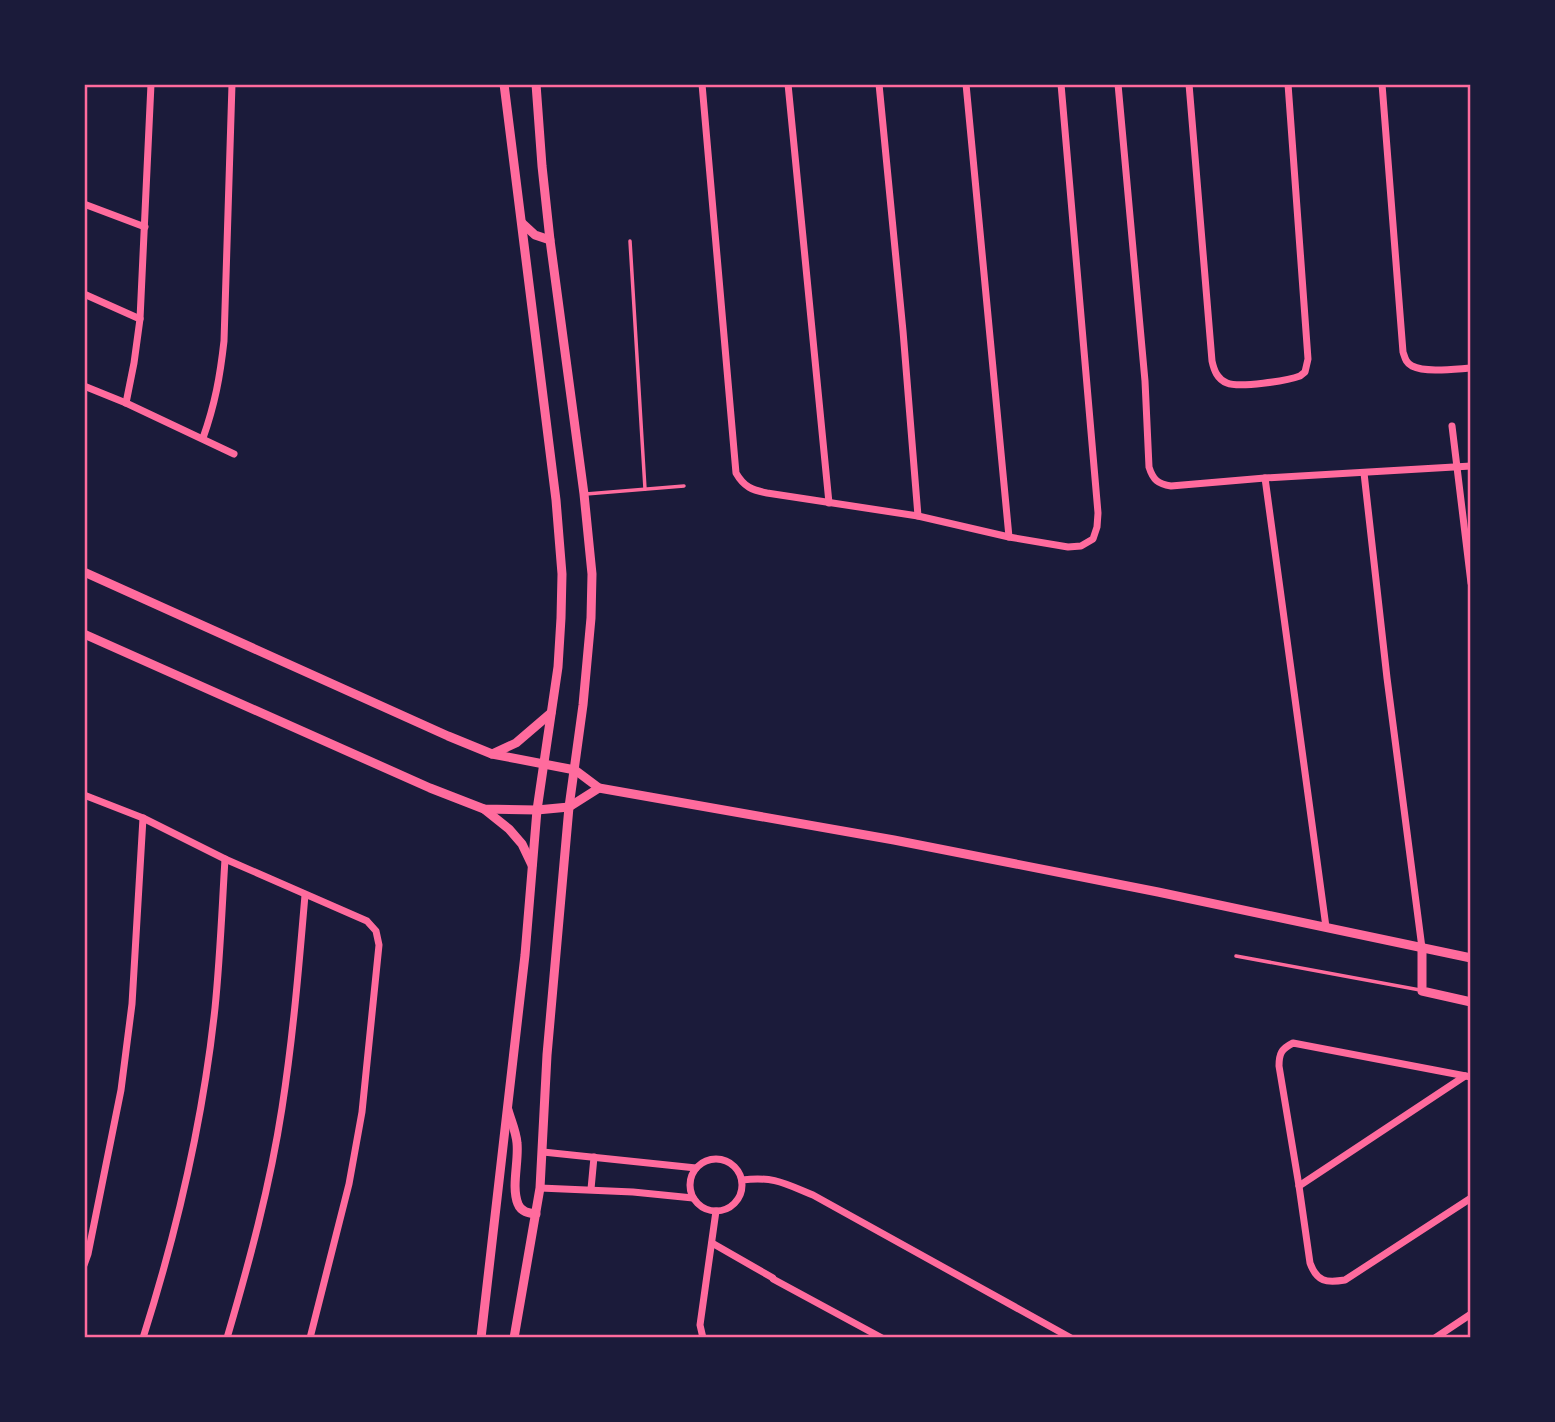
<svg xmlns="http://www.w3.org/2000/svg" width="1555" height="1422" viewBox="0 0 1555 1422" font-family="Mulish,sans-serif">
  <rect width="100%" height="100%" fill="#1b1b3a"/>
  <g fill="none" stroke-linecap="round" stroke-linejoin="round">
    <g stroke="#ff6b9d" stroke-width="3.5">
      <polyline points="630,241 645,489"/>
      <polyline points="586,494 684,486"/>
      <polyline points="1236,956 1420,990"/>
    </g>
    <g stroke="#ff6b9d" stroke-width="7">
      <path d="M702,84l34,389c8,14 16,17 31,20l151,23 91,21 59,10 13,-1 12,-7 4,-12 1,-14 -37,-429"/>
      <polyline points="788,84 829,503"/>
      <polyline points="879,84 903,331 918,516"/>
      <polyline points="966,84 1009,537"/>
      <path d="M1118,84l27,297 4,86c4,13 9,17 22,19l94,-8 206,-12"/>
      <path d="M1189,84l23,277c2,9 5,18 15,22 12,5 60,-2 73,-7l5,-4 3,-13 -20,-275"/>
      <path d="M1382,84l21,268c2,6 3,11 9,14 14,7 43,3 59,2"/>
      <polyline points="84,204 145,227"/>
      <polyline points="84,294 140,319"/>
      <polyline points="84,386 126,403 234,454"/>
      <polyline points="126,403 134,363 140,319 151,84"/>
      <polyline points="1452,426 1471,583"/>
      <path d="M203,438c12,-34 17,-61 21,-97l8,-257"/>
      <polyline points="1364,473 1387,678 1422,948"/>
      <polyline points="1265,478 1326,927"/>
      <polyline points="84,795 143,818 225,859 367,921 376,931 379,945 362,1112 349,1184 310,1338"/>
      <path d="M1471,1077l-178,-34c-12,6 -14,11 -14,23l20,120 11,77c7,19 16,20 35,17l126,-82"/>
      <polyline points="543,1152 696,1168"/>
      <circle cx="716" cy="1185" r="26"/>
      <path d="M742,1180c31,-4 42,3 71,15l258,143"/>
      <polyline points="1299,1186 1465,1076"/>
      <polyline points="540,1188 633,1192 693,1198"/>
      <polyline points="591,1189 594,1157"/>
      <polyline points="712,1243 773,1278 773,1279 882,1338"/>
      <polyline points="84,1265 88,1254 121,1090 132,1004 143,818"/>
      <path d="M143,1338c34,-107 60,-218 72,-330 5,-49 7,-100 10,-149"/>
      <path d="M227,1338c22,-75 43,-152 55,-230 11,-71 17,-142 23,-213"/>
      <polyline points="703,1338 700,1325 716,1211"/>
      <polyline points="1435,1338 1471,1314"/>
    </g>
    <g stroke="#ff6b9d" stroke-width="9">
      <polyline points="522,223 535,235 550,240"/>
      <polyline points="84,572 448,736 492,754 575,770 599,788 894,840 1158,892 1471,958"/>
      <polyline points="84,634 430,788 484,809 537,810 569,807 599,788"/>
      <polyline points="492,754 516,743 551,713"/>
      <polyline points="484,809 509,829 522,844 532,865"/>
      <polyline points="1422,948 1422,991 1471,1002"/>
      <path d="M508,1110c3,11 8,21 9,33 2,18 -6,44 1,61 3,8 11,9 18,10"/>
      <polyline points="481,1338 525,955 537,810 558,667 561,618 562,574 556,500 504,84"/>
      <polyline points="514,1338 540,1188 547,1055 569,807 583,705 591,618 592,574 584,494 550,240 542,166 536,84"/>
    </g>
  </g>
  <rect width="1555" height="1422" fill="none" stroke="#1b1b3a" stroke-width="172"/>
  <rect x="86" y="86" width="1383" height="1250" fill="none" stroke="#ff6b9d" stroke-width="2.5"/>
</svg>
